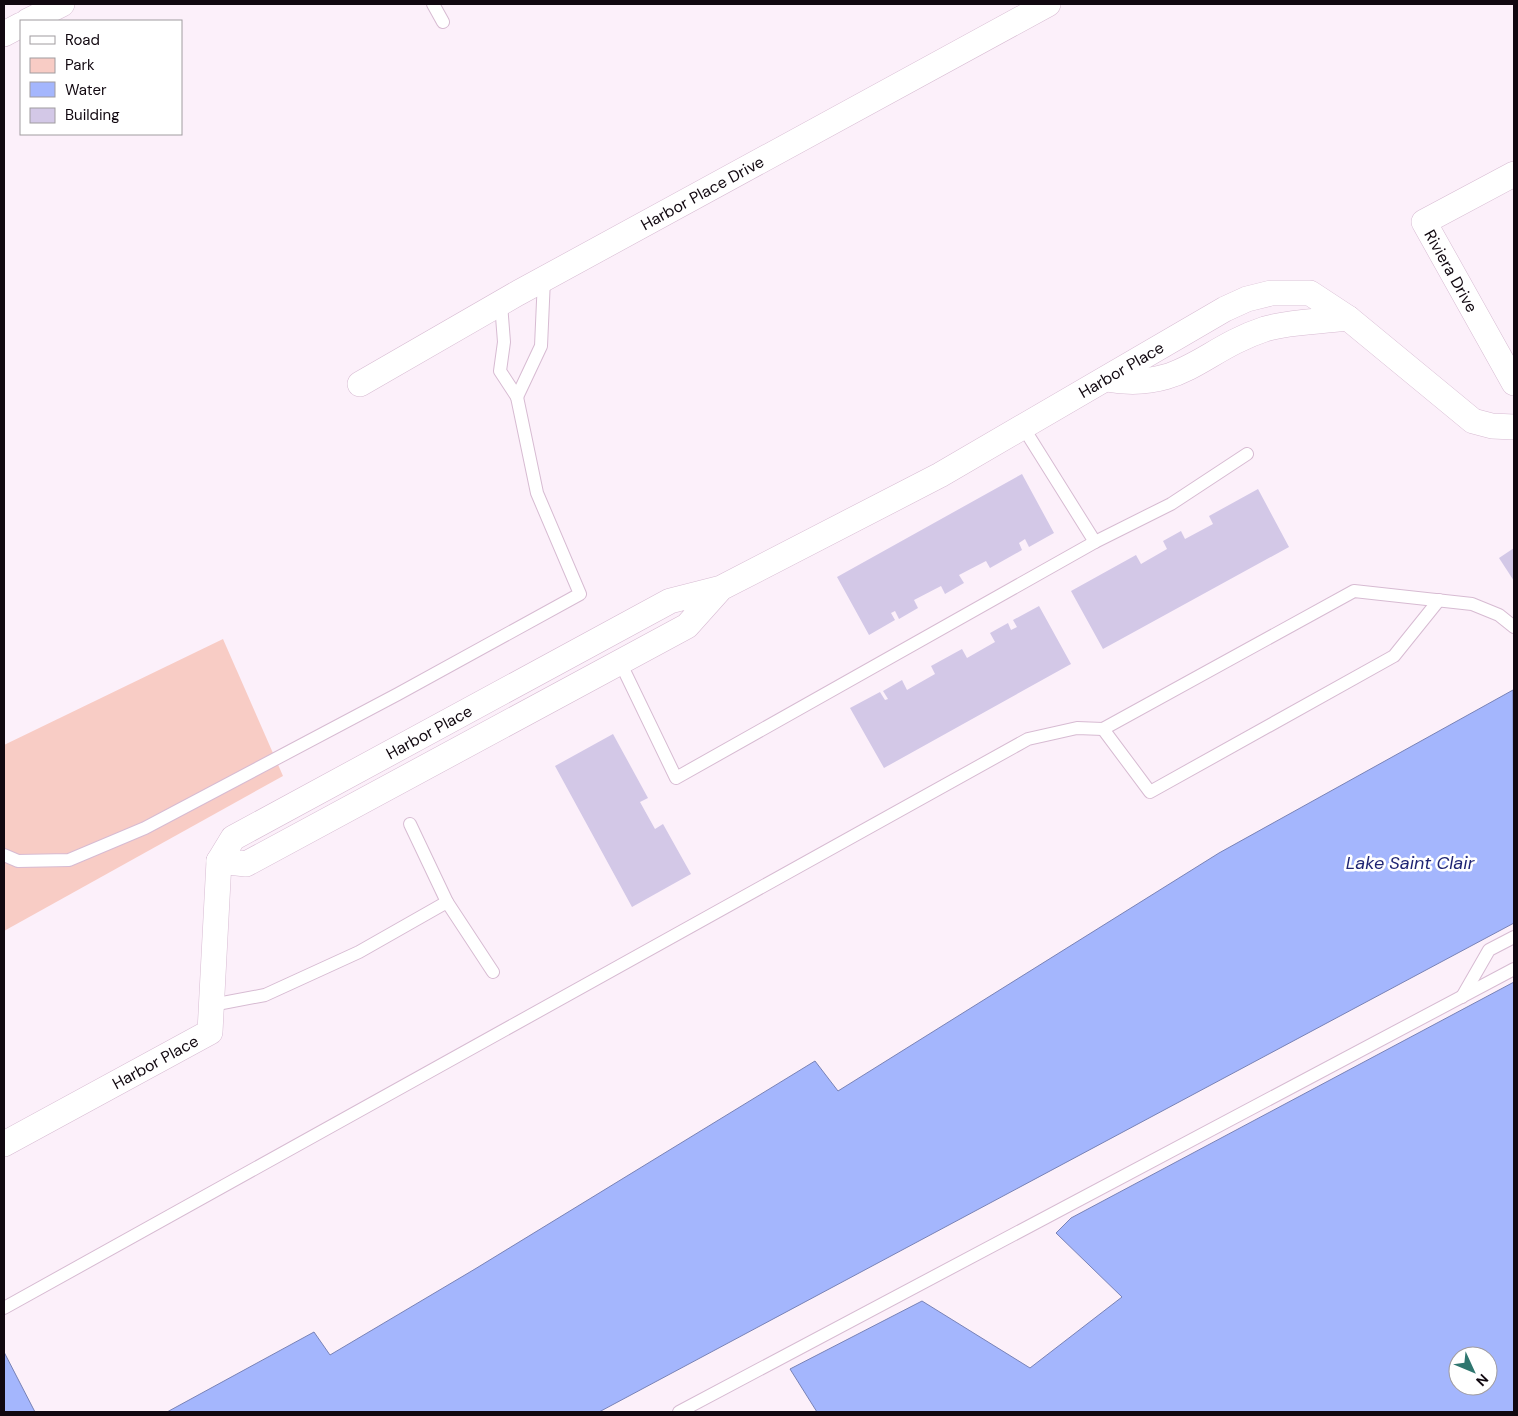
<svg xmlns="http://www.w3.org/2000/svg" width="1518" height="1416" viewBox="0 0 1518 1416" font-family="'DM Sans',sans-serif">
  <rect width="100%" height="100%" fill="#fcf0fa"/>
  <polygon fill="#f8ccc5" points="223,639 283,776 4,931 4,745"/>
  <g fill="#a4b6fd" stroke="#7882b6" fill-rule="evenodd">
    <polygon points="1513,690 1514,923 599,1412 167,1412 314,1332 330,1355 475,1269 815,1061 838,1091 1219,853"/>
    <path d="M1514,982v430h-697l-27,-43 132,-68 108,67 92,-71 -66,-64 15,-15zM1458,1356h30v30h-30z"/>
    <polygon points="4,1352 35,1412 4,1412"/>
  </g>
  <g fill="#d3c8e7">
    <polygon points="1022,474 1054,533 1029,547 1025,539 1019,543 1022,550 990,568 986,561 959,575 964,583 945,594 941,586 914,600 918,608 899,619 895,611 891,613 895,620 869,635 837,577"/>
    <polygon points="1258,489 1289,547 1103,649 1071,591 1136,555 1141,564 1167,549 1163,541 1181,531 1185,539 1213,524 1209,516"/>
    <polygon points="1514,548 1514,581 1499,558"/>
    <polygon points="1039,606 1071,664 884,768 850,708 880,692 885,700 888,699 883,691 902,680 907,690 935,674 931,666 962,649 967,658 995,642 990,633 1008,623 1011,630 1017,627 1013,620"/>
    <polygon points="613,734 648,798 640,802 655,829 663,824 691,874 632,907 555,766"/>
  </g>
  <g fill="none" stroke-linecap="round" stroke-linejoin="round">
    <g stroke="#d7bbd2" stroke-width="14">
      <g id="lane">
        <polyline points="433,4 443,22"/>
        <polyline points="501,304 504,342 500,371 517,397 541,346 544,279"/>
        <polyline points="1023,427 1095,542"/>
        <polyline points="620,662 676,778 1095,542 1171,504 1247,454"/>
        <polyline points="1103,729 1150,792 1394,656 1439,600"/>
        <polyline points="410,824 447,902"/>
        <polyline points="4,855 18,861 69,860 145,828 398,694 580,594 537,493 517,397"/>
        <polyline points="1462,997 1489,950 1514,937"/>
        <polyline points="212,1005 265,995 359,952 447,902 493,972"/>
        <polyline points="4,1308 1028,739 1077,728 1103,729 1354,591 1472,604 1499,615 1514,627"/>
        <polyline points="679,1412 1514,969"/>
      </g>
    </g>
    <g stroke="#d7bbd2" stroke-width="26">
      <g id="street">
        <polyline points="28,21 62,4"/>
        <polyline points="4,34 21,25"/>
        <path id="s1" d="M1514,174l-90,48 90,161"/>
        <path d="M1106,379c76,13 95,-29 159,-50 27,-8 55,-7 83,-11"/>
        <path id="s2" d="M360,384l158,-91 530,-289"/>
        <path id="s3" d="M721,588l-34,38 -441,238 -27,-3 14,-23 437,-237 51,-13 219,-113 285,-166 22,-10 24,-6h39l38,25 125,103 19,5 22,1"/>
        <path id="s4" d="M4,1144l206,-112 9,-171"/>
      </g>
    </g>
    <use href="#lane" stroke="#fff" stroke-width="12"/>
    <use href="#street" stroke="#fff" stroke-width="25"/>
  </g>
  <g text-anchor="middle" dominant-baseline="central" stroke-width="5" stroke-linejoin="round" paint-order="stroke">
    <g font-size="16" fill="#110810" stroke="#fff">
      <text stroke="none"><textPath href="#s2" startOffset="392">Harbor Place Drive</textPath></text>
      <text stroke="none"><textPath href="#s1" startOffset="158">Riviera Drive</textPath></text>
      <text stroke="none"><textPath href="#s3" startOffset="1612">Harbor Place</textPath></text>
      <text stroke="none"><textPath href="#s3" startOffset="829">Harbor Place</textPath></text>
      <text stroke="none"><textPath href="#s4" startOffset="172">Harbor Place</textPath></text>
    </g>
    <g font-size="18" font-style="italic" fill="#1f2573" stroke="#fff">
      <text x="1410" y="863">Lake Saint Clair</text>
    </g>
  </g>
  <rect width="1518" height="1416" fill="none" stroke="#110810" stroke-width="10"/>
  <rect x="20" y="20" width="162" height="115" fill="#ffffff" stroke="#a09c9f"/>
  <rect x="30" y="36" width="25" height="8" fill="#ffffff" stroke="#a09c9f"/>
  <text x="65" y="45" font-size="15" fill="#110810">Road</text>
  <rect x="30" y="58" width="25" height="15" fill="#f8ccc5" stroke="#a09c9f"/>
  <text x="65" y="70" font-size="15" fill="#110810">Park</text>
  <rect x="30" y="82" width="25" height="15" fill="#a4b6fd" stroke="#a09c9f"/>
  <text x="65" y="95" font-size="15" fill="#110810">Water</text>
  <rect x="30" y="108" width="25" height="15" fill="#d3c8e7" stroke="#a09c9f"/>
  <text x="65" y="120" font-size="15" fill="#110810">Building</text>
  <g transform="translate(1473 1371) rotate(134)"><circle r="24" fill="#ffffff" stroke="#a09c9f"/>
  <path d="M0-4L9 19L0 12L-9 19Z" fill="#2f766f"/>
  <text y="-8" font-size="14" font-weight="bold" text-anchor="middle" fill="#110810">N</text>
  </g>
</svg>
